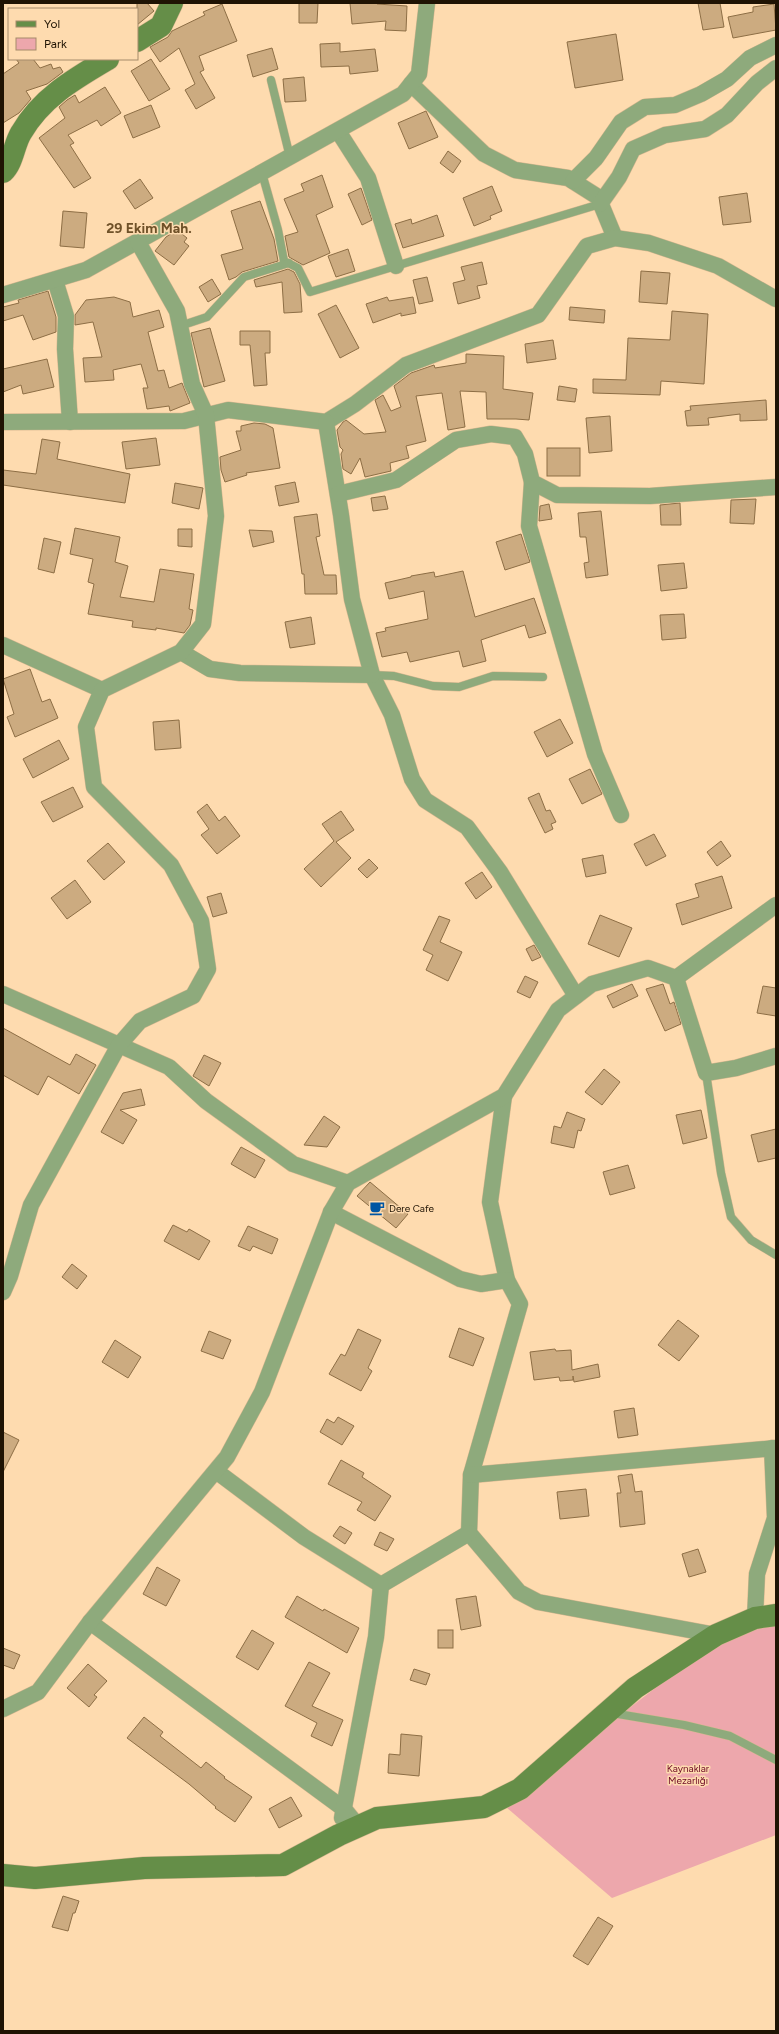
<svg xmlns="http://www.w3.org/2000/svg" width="779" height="2034" viewBox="0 0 779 2034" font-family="Figtree,sans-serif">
  <rect width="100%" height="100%" fill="#fedbaf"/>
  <polygon fill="#eda7ac" points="776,1623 776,1835 612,1898 507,1808 601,1730 716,1641"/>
  <g fill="#ccab80" stroke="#8d6e45">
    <polygon points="137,3 147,3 154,11 137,25"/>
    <polygon points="299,3 318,3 317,23 299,23"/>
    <polygon points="350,3 376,3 377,4 407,6 406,31 385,30 386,21 352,24"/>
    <polygon points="698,3 720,3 724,27 703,30"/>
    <polygon points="222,4 237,41 199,56 204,70 200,72 215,98 196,109 185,90 195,84 179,48 160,62 150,47 168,37 172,31 205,15 203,12"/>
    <polygon points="774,4 776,30 733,38 728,17 753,12 753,7"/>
    <polygon points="616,34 623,80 575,88 567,42"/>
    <polygon points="340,43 340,52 375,49 378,71 350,74 349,66 321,67 320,44"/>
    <polygon points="272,48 278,69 253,77 247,55"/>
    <polygon points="16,59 33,59 40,68 51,64 53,69 60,67 63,72 47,84 26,91 31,99 19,113 3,123 3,74 19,63"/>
    <polygon points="151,59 170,89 149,101 131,71"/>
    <polygon points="304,77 306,101 285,102 283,79"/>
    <polygon points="105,87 121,113 101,126 97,120 68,135 74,143 70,145 91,178 74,188 39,138 65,118 59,107 67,100 75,95 79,103"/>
    <polygon points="151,105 160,127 133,138 124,116"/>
    <polygon points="426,111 438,137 409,149 398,123"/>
    <polygon points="448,151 461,161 453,173 440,163"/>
    <polygon points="322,175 333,207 316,215 330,253 303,265 289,257 285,236 298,232 284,199 304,191 301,184"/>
    <polygon points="140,179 153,198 135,209 123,191"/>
    <polygon points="492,186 502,211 490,216 491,219 474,226 463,198"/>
    <polygon points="361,188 372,220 362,225 348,194"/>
    <polygon points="747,193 751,222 723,225 719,197"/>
    <polygon points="260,201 274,239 278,261 242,272 236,277 229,280 221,255 243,249 231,211"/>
    <polygon points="63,211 87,213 84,248 60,246"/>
    <polygon points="437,215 444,236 403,248 395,224 411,219 412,224"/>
    <polygon points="177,230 187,238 184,242 189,246 174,265 155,251 166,237"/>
    <polygon points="348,249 355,271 336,277 328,256"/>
    <polygon points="482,262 487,284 477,286 480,298 458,304 453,283 465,280 461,267"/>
    <polygon points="288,269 294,272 300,284 302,312 284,313 282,282 256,287 254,280"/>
    <polygon points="641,271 670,273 667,304 639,302"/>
    <polygon points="427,277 433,301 419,304 413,280"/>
    <polygon points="212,279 221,294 208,302 199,287"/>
    <polygon points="48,291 56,317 56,332 33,340 23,315 3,321 3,307 19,303 18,300"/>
    <polygon points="114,297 130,302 133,317 159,310 164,327 148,332 158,371 164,370 169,388 182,383 190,403 170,411 169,406 147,409 143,388 148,388 141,364 113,370 114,380 85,382 83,358 102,357 93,322 75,325 75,315 86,300"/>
    <polygon points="387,297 389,301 413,297 416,313 401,316 401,313 373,323 366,304"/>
    <polygon points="336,305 359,348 340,358 318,314"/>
    <polygon points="570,307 605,310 604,323 569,320"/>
    <polygon points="672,311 708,314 704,384 661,381 660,395 593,393 593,379 626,380 628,338 670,340"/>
    <polygon points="210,328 225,381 204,387 191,333"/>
    <polygon points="240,331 270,331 270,353 265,353 267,385 254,386 250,345 240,345"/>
    <polygon points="553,340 556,359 527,363 525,344"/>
    <polygon points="466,354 504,356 503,389 533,393 529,420 516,419 487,419 486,392 460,391 465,427 448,430 442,393 416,396 426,441 406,446 409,458 390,463 391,471 365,477 360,458 351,474 343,469 341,454 343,450 340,447 337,430 343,422 346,420 364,434 386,432 375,400 383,395 391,411 401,407 394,386 411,373 434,365 435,368 466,363"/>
    <polygon points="47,359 54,387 23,394 21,385 3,392 3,369"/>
    <polygon points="559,386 577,389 575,402 557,400"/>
    <polygon points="766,400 767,420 740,421 740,414 708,418 709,425 687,426 685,411 691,410 690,406"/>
    <polygon points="610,416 612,451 589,453 586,418"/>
    <polygon points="254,423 265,424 273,428 280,468 246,473 247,475 225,482 221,470 220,457 241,450 236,431 241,431 241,426"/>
    <polygon points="156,438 160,465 126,469 122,442"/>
    <polygon points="42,439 60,442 57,459 130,474 125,503 3,485 3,470 36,474"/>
    <rect x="547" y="448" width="33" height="28"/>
    <polygon points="295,482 299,502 279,506 275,486"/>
    <polygon points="175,483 203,488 199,509 172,503"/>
    <polygon points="385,496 388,509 373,511 371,498"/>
    <polygon points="756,499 754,524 730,523 731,500"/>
    <polygon points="680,503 681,525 661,525 660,505"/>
    <polygon points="549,504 552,519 539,521 540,506"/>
    <polygon points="601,511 608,575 586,578 584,563 589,562 586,537 580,537 578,513"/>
    <polygon points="317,514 320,536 316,537 324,575 336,575 337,594 305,594 304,574 302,574 294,517"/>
    <polygon points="75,528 120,537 115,562 128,566 120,597 154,602 160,569 194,574 189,609 193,610 190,625 184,633 156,628 156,630 132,627 133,621 88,614 94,584 88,582 93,559 70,554"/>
    <polygon points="178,529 192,529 192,547 178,546"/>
    <polygon points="249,530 272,531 274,542 253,547"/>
    <polygon points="521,534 530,562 505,570 496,542"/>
    <polygon points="44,538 61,542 54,573 38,569"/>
    <polygon points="684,563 687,588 661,591 658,565"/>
    <polygon points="463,571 475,617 534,598 546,633 529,638 525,625 481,640 486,661 463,667 459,651 410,662 407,652 382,657 376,633 386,631 385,628 428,619 424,591 389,599 385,583 411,577 411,576 434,572 435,577"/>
    <polygon points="684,614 686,638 662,640 660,615"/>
    <polygon points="311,617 315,644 290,648 285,622"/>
    <polygon points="30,669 42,702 50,699 58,718 15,737 7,717 14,714 3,679"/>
    <polygon points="560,719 573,743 547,757 534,732"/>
    <polygon points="179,720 181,748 155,750 153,722"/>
    <polygon points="59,740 69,759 33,778 23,759"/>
    <polygon points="590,769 602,794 582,804 569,779"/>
    <polygon points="73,787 83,807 53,822 41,802"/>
    <polygon points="539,793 546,811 550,810 556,822 551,824 553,829 545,833 528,798"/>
    <polygon points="207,804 219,821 225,816 240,836 217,854 201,835 209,829 197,812"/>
    <polygon points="341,811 354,830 336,842 351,858 321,887 304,869 334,841 322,824"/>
    <polygon points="654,834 666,856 646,866 634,844"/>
    <polygon points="721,841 731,856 717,866 707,852"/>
    <polygon points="108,843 125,862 104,880 87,861"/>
    <polygon points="603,855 606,873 586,877 582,859"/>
    <polygon points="369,859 378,868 367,878 358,869"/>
    <polygon points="482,872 492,887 476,899 465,883"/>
    <polygon points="722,876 732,908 682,925 676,904 699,897 695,884"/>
    <polygon points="75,880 91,902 67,919 51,898"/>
    <polygon points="221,893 227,913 213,917 207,897"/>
    <polygon points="600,915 632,928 619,957 588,944"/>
    <polygon points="439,916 450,920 440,942 462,952 448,981 426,970 433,955 423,950"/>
    <polygon points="534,945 541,957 532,961 526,949"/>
    <polygon points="525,976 538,982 530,998 517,992"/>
    <polygon points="632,984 638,996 613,1008 607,996"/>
    <polygon points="663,984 670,1004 674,1002 681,1024 665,1031 646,989"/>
    <polygon points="763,986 776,988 776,1016 757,1013"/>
    <polygon points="3,1028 70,1065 76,1054 96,1065 79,1094 48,1076 38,1095 3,1075"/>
    <polygon points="204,1055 221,1063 209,1086 193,1076"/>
    <polygon points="604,1069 620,1082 602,1105 585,1092"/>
    <polygon points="141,1089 145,1105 120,1110 137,1120 123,1144 101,1132 123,1093"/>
    <polygon points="701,1110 707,1138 683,1144 676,1115"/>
    <polygon points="567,1112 585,1119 581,1131 578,1130 574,1148 551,1143 554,1126 561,1128"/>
    <polygon points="324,1116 340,1127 327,1147 304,1145"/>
    <polygon points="776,1129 776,1158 758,1162 751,1135"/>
    <polygon points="241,1147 265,1160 255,1178 231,1164"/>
    <polygon points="628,1165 635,1188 610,1195 603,1172"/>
    <polygon points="370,1182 408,1214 396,1228 357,1196"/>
    <polygon points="173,1225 187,1232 189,1229 210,1241 199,1260 164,1241"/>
    <polygon points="248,1226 278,1239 272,1254 253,1246 250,1251 238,1246"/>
    <polygon points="72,1264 87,1276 77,1289 62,1277"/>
    <polygon points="678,1320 699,1336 679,1361 658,1345"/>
    <polygon points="459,1328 484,1338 473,1366 449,1357"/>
    <polygon points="358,1329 381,1340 368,1368 372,1371 361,1391 329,1374 341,1354 345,1356"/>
    <polygon points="209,1331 231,1340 223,1359 201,1351"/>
    <polygon points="115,1340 141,1357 128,1378 102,1362"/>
    <polygon points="555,1349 556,1351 571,1350 572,1370 598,1364 600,1377 574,1382 573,1376 573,1380 560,1381 559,1377 534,1380 530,1352"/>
    <polygon points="634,1408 638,1435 618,1438 614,1411"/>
    <polygon points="338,1417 354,1426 342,1445 320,1432 327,1419 334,1423"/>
    <polygon points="3,1432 19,1440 3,1472"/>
    <polygon points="341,1460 364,1473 362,1477 391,1496 375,1521 357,1510 362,1502 328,1484"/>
    <polygon points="632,1474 635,1492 642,1491 645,1524 620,1527 617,1493 621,1493 618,1476"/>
    <polygon points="586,1489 589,1516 560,1519 557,1492"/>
    <polygon points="340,1526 352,1533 345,1544 333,1536"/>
    <polygon points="380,1532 394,1539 387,1551 374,1545"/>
    <polygon points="698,1549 706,1572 689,1577 682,1554"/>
    <polygon points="157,1567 180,1580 166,1606 143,1594"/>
    <polygon points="297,1596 323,1611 324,1609 359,1628 347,1653 285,1617"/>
    <polygon points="476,1596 481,1626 461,1630 456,1599"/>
    <polygon points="252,1630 274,1643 258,1670 236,1657"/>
    <rect x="438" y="1630" width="15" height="18"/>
    <polygon points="3,1648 20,1655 14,1669 3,1665"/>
    <polygon points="309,1662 330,1673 312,1706 343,1720 332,1746 311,1736 317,1723 285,1706"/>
    <polygon points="88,1664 107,1681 94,1695 97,1697 89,1707 67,1688"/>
    <polygon points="414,1669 430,1674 426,1685 410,1680"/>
    <polygon points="144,1717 163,1732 160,1736 201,1768 206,1762 225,1777 224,1778 252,1797 235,1822 215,1808 216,1807 189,1784 127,1738"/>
    <polygon points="401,1734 422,1736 419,1776 388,1773 389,1754 400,1755"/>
    <polygon points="291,1797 302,1816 279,1828 269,1809"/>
    <polygon points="63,1896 79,1901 75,1913 73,1913 68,1931 52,1927"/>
    <polygon points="598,1917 613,1926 588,1965 573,1956"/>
  </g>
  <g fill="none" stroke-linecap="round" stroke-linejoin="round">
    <g stroke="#d6b790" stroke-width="9">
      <g id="lane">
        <polyline points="271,80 290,157"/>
        <polyline points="262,173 278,230 284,261 298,268 310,292 600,204"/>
        <polyline points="180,326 207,317 244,277 289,263"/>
        <polyline points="372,675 394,676 433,686 459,687 493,676 543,677"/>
        <polyline points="706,1073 721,1173 731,1217 751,1240 776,1255"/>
        <polyline points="612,1713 684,1725 730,1736 776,1760"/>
      </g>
    </g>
    <g stroke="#d6b790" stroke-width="17">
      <g id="street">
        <polyline points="411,84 484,154 515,170 568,178 598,197 615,238"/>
        <polyline points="338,131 368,178 396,266"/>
        <polyline points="573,181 596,158 621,122 645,107 675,105 701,94 727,79 750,58 776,45"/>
        <polyline points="600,204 619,177 633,149 665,135 705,129 727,115 757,83 776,68"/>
        <polyline points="55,280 66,316 65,349 70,422"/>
        <polyline points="3,295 86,270 403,94 419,74 427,3"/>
        <polyline points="3,422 184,421 228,410 326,422 355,404 406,365 538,315 587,246 615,238 649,243 718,266 776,299"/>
        <polyline points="326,422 341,515 352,599 372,675 392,715 412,779 425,800 467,827 500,872 576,996"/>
        <polyline points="532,482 529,526 595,754 621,815"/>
        <polyline points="338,494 396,480 456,440 491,434 515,437 525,454 532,482 557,495 650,496 776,487"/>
        <polyline points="3,645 102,690"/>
        <polyline points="181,652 210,669 240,673 372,675"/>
        <polyline points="676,978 776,905"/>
        <polyline points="3,994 169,1067 206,1101 293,1164 348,1183"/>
        <polyline points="504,1096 490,1202 507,1280 520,1304 471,1475 469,1533 519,1592 538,1602 716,1635"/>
        <polyline points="331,1212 460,1279 481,1284 507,1280"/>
        <polyline points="3,1292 10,1276 31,1205 119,1045 140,1021 193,996 208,969 201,921 171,865 94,787 86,727 102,690 181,652 203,624 216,516 206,415 192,384 177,311 138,242"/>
        <polyline points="216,1471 304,1537 381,1585"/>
        <polyline points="471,1475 776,1448"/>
        <polyline points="381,1585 469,1533"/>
        <polyline points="755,1618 757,1574 775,1518 772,1448"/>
        <polyline points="90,1622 344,1809 358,1826"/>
        <polyline points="3,1709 38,1692 90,1622 227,1457 262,1392 331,1212 348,1183 504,1096 558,1010 592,984 648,968 676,978 706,1073 736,1068 776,1056"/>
        <polyline points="342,1818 376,1637 381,1585"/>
      </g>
    </g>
    <g stroke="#d6b790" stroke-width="23">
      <g id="secondary">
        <polyline points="137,41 161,26 172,3"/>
        <path d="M3,172c10,-9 11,-28 18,-39 20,-35 53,-54 87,-74"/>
        <polyline points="3,1875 35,1878 144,1868 283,1865 339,1835 377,1818 484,1807 520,1789 635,1688 716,1635 755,1618 776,1615"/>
      </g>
    </g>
    <use href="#lane" stroke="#8eaa7c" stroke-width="8"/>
    <use href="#street" stroke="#8eaa7c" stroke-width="16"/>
    <use href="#secondary" stroke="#658e48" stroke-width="22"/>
  </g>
  <defs>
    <g id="cafe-bare" transform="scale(1.2)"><path d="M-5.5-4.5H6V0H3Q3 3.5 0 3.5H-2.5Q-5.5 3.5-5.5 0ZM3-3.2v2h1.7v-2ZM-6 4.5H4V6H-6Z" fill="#0056a3" stroke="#fedbaf" stroke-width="2.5" paint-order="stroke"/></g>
  </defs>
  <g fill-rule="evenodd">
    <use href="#cafe-bare" x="377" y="1208"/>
  </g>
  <g text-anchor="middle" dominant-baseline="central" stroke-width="3" stroke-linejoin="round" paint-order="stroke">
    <g font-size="10" fill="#1f1303" stroke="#fedbaf" text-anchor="start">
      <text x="389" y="1208">Dere Cafe</text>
    </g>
    <g font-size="10" fill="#6e0a25" stroke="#fedbaf">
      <text x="688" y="1768">Kaynaklar<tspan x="688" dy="12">Mezarlığı</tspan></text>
    </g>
    <g font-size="14" font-weight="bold" fill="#6f5128" stroke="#fedbaf">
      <text x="149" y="228">29 Ekim Mah.</text>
    </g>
  </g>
  <rect width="779" height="2034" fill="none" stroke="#1f1303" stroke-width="8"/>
  <rect x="8" y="8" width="130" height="52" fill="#fedbaf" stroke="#a58b6a"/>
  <rect x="16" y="21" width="20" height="6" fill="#658e48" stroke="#a58b6a"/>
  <text x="44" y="28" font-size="12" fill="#1f1303">Yol</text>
  <rect x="16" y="38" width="20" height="12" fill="#eda7ac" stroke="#a58b6a"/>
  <text x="44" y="48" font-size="12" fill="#1f1303">Park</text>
</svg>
